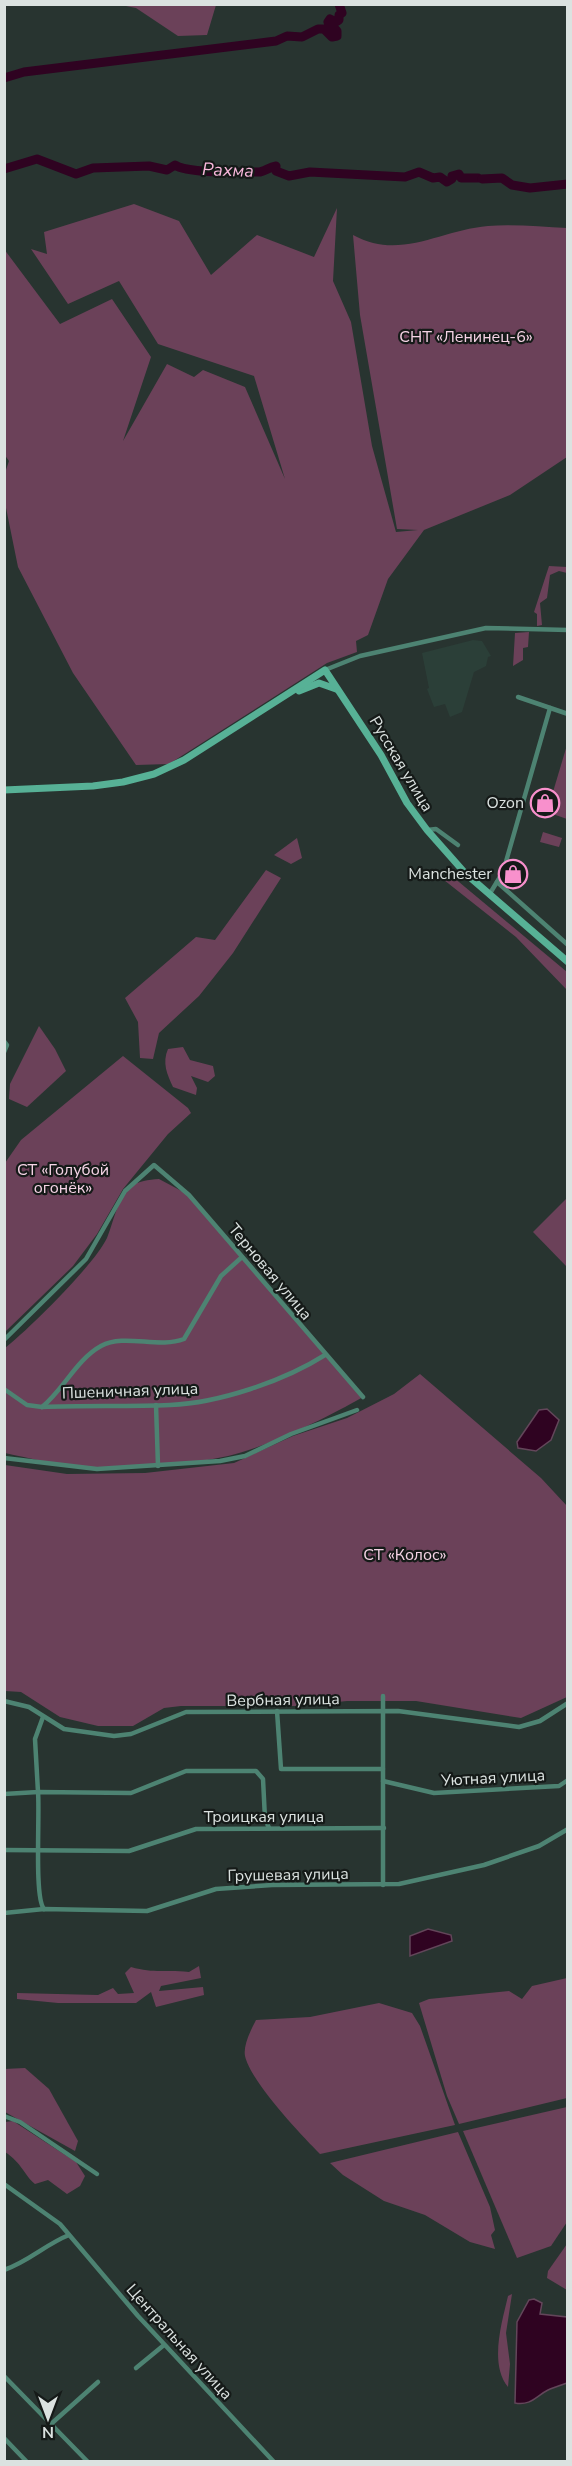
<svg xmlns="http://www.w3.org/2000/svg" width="572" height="2466" viewBox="0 0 572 2466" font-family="'Nunito Sans',sans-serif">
  <rect width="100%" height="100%" fill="#283430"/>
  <polygon fill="#2b3f38" points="473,640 482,641 491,656 488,657 486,666 474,672 462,712 450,717 445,704 434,707 427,689 429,688 422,653"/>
  <g fill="#6b4159">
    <polygon points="121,5 216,4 216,5 207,35 178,36 136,8"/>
    <path d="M134,204l45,17 32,54 46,-40 57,22 23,-49 -4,73 18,41 21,124 24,86 22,-2 -21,-1 -37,-214 -7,-80c47,26 87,-5 135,-9 26,-2 54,1 79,2v229l-57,38 -86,35 -36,49 -20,56 -12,6 1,11 -30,11 -158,101 -33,1 -63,-92 -55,-106 -14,-69 1,-25 4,-12 -5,-7v-205l56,75 52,-25 39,58 -28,84 44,-77 27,13 9,-7 42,17 40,92 -31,-103 -96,-32 -39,-63 -51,23 -37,-55 16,5 -3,-22z"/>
    <polygon points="549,566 567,567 567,573 559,571 550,575 547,598 540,603 542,625 537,626 537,614 534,612"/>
    <polygon points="529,632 528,647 523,648 523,660 513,666 515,633"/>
    <polygon points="567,745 567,819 547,812"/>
    <polygon points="543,832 562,838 559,847 540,842"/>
    <polygon points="297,838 302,858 291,864 274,855"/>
    <polygon points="266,870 281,878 233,953 199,996 159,1033 153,1059 140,1058 138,1022 125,998 196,937 215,940"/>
    <polygon points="447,872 567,972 567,990 516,937 444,880"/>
    <polygon points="39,1026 55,1049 66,1071 27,1107 9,1099 10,1084"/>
    <path d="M183,1047l7,13 23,6 2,10 -7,6 -17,-6 6,12 -1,7 -23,-8c-6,-13 -11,-24 -5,-38z"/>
    <polygon points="123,1056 188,1108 191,1113 168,1134 123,1189 97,1234 73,1266 5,1332 5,1163 21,1140"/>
    <path d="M159,1179l30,16 174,202c-37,21 -93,49 -135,59 -44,10 -105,14 -151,10 -24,-2 -49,-8 -72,-13l-1,-104c25,-20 90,-84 103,-111 7,-17 9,-36 23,-50 9,-8 18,-8 29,-9z"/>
    <polygon points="567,1198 567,1267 533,1232"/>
    <polygon points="420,1374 541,1478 567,1506 567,1697 521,1718 416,1701 347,1701 298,1706 181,1706 164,1708 133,1726 98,1726 60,1717 21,1692 5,1691 5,1465 67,1474 145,1473 234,1463 293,1436 347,1418 394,1394"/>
    <path d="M199,1966l2,12 -40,8 -2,5 44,-4 1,8 -48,12 -5,-15 -15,11h-78l-41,-4v-6l81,2 15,-7 5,6 16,-1 -9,-20 6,-6c24,7 35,2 58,5z"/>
    <polygon points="567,1978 567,2098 459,2124 447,2096 419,2003 429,1999 509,1991 522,1999 532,1986"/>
    <path d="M379,2003l33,10 8,13 35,99 -135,29c-20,-20 -69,-72 -75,-98 -2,-11 6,-26 11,-36l54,-3z"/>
    <polygon points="25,2068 49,2089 78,2141 75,2151 5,2112 4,2069"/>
    <polygon points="567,2107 567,2222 551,2246 517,2258 463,2131"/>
    <path d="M13,2121l63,41 9,14 -5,10 -13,8 -19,-14 -13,4c-11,-9 -13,-21 -30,-32v-30z"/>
    <polygon points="458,2132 490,2207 495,2230 491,2235 495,2249 470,2242 425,2215 384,2201 343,2175 330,2163"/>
    <polygon points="567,2244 567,2290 547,2278 548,2271"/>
    <path d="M512,2294l-6,39 4,31 -2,23c-19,-23 -6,-65 0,-91z"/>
  </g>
  <g fill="#2f0321" stroke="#63465a" stroke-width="1.5">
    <polygon points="547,1409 559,1420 551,1440 536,1451 518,1448 517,1442 539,1410"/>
    <polygon points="428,1929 451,1935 452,1941 410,1956 410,1936"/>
    <path d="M534,2299l8,4 -2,11 27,3v66c-6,2 -13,4 -19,7 -12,6 -17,16 -33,13l2,-81 12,-22z"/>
  </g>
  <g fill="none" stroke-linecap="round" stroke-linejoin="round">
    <g stroke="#2f0321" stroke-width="9">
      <polyline points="4,78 24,72 276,41 287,36 302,37 318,29 324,29 332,37 337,36 337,31 328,22 330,19 336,22 339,20 339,15 342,13 339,4"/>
      <path d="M4,169l33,-10 39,15 17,-6 56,-2 18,4 8,-5c13,9 66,7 84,7 5,0 10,-5 17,-6v5l13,5 21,-4 95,5 14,-5 14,6 7,-1 7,5 5,-3v-3l7,-2 2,4h17"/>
      <polyline points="482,179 502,178 512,185 530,188 568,184"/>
    </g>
    <g stroke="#4d8372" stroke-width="4.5">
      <polyline points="325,670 360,656 486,628 568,630"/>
      <polyline points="518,697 568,714"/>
      <polyline points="427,830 436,829 458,845"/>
      <polyline points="497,882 568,945"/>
      <polyline points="489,895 503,872 550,708"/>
      <polyline points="4,1041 7,1045 4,1052"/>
      <polyline points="4,1340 86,1259 125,1191 154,1165 189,1195 363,1397"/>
      <path d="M4,1389l23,16 15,2c43,-2 85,0 128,-2 49,-2 114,-24 155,-50"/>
      <polyline points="156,1405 158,1466"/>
      <path d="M42,1407c21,-17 35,-48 59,-61 24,-13 57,3 83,-7l37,-63 21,-19"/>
      <polyline points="4,1458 97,1469 220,1461 245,1456 291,1434 357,1410"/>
      <polyline points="383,1696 383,1885"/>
      <polyline points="4,1701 29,1707 64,1729 114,1736 131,1734 186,1712 398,1711 519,1727 540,1721 568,1703"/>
      <polyline points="277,1711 281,1769 383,1769"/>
      <polyline points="383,1781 434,1793 559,1786 568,1780"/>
      <polyline points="4,1794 38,1792 35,1739 43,1717"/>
      <polyline points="4,1850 129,1851 196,1829 384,1828"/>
      <path d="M44,1909c-10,-11 -4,-96 -6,-117l93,1 55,-22h70l7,8 2,40 4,9"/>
      <polyline points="4,1913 44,1909 147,1911 216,1889 272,1885 399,1884 484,1865 539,1846 568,1829"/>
      <polyline points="4,2116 20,2122 97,2174"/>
      <polyline points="4,2184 60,2224 138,2316 274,2462"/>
      <path d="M4,2270c24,-8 42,-26 65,-35"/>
      <polyline points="136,2368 164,2345"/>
      <polyline points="4,2376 88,2462"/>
      <polyline points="51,2424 98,2382"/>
      <polyline points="4,2438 27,2462"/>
    </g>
    <g stroke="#57b196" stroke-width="7">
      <polyline points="299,691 319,683 336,689"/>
      <polyline points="4,790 93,786 123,782 154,774 184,760 325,670 381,755 407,803 427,830 465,873 568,962"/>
    </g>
  </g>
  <defs>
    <g id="shop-ring" transform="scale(1.5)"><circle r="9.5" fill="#151a18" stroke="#f890cc" stroke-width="1.5"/><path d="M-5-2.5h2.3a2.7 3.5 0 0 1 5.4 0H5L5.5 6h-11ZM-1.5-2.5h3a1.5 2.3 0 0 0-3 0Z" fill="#f890cc"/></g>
  </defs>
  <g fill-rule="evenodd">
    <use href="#shop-ring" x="545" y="803"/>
    <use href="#shop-ring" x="513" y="874"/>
  </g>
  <g text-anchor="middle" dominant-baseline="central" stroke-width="4.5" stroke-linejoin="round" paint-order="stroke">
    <g font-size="16" fill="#f6d4e6" stroke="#151a18">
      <text x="466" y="337">СНТ «Ленинец-6»</text>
      <text x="63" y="1170">СТ «Голубой<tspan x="63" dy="18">огонёк»</tspan></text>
      <text x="405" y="1555">СТ «Колос»</text>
    </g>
    <g font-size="16" fill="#dbe2e0" stroke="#151a18">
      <text transform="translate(401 764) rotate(59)">Русская улица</text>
      <text transform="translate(270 1272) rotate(50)">Терновая улица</text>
      <text transform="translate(130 1391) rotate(-2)">Пшеничная улица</text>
      <text transform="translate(283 1700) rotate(-1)">Вербная улица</text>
      <text transform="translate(493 1778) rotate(-3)">Уютная улица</text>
      <text x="264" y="1817">Троицкая улица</text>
      <text transform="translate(288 1875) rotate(-1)">Грушевая улица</text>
      <text transform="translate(179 2342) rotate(48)">Центральная улица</text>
    </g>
    <g font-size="16" fill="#dbe2e0" stroke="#151a18" text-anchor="end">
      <text x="524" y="803">Ozon</text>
      <text x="492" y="874">Manchester</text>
    </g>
    <g font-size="18" font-style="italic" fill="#f8b7db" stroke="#151a18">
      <text transform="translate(228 170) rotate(2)">Рахма</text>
    </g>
  </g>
  <rect width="572" height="2466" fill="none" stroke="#dbe2e0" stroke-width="12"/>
  <g transform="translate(48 2418) rotate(180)" stroke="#151a18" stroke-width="4.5" paint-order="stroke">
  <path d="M0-4.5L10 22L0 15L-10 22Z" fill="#dbe2e0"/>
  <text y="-9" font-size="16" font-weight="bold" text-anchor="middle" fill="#dbe2e0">N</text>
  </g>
</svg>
